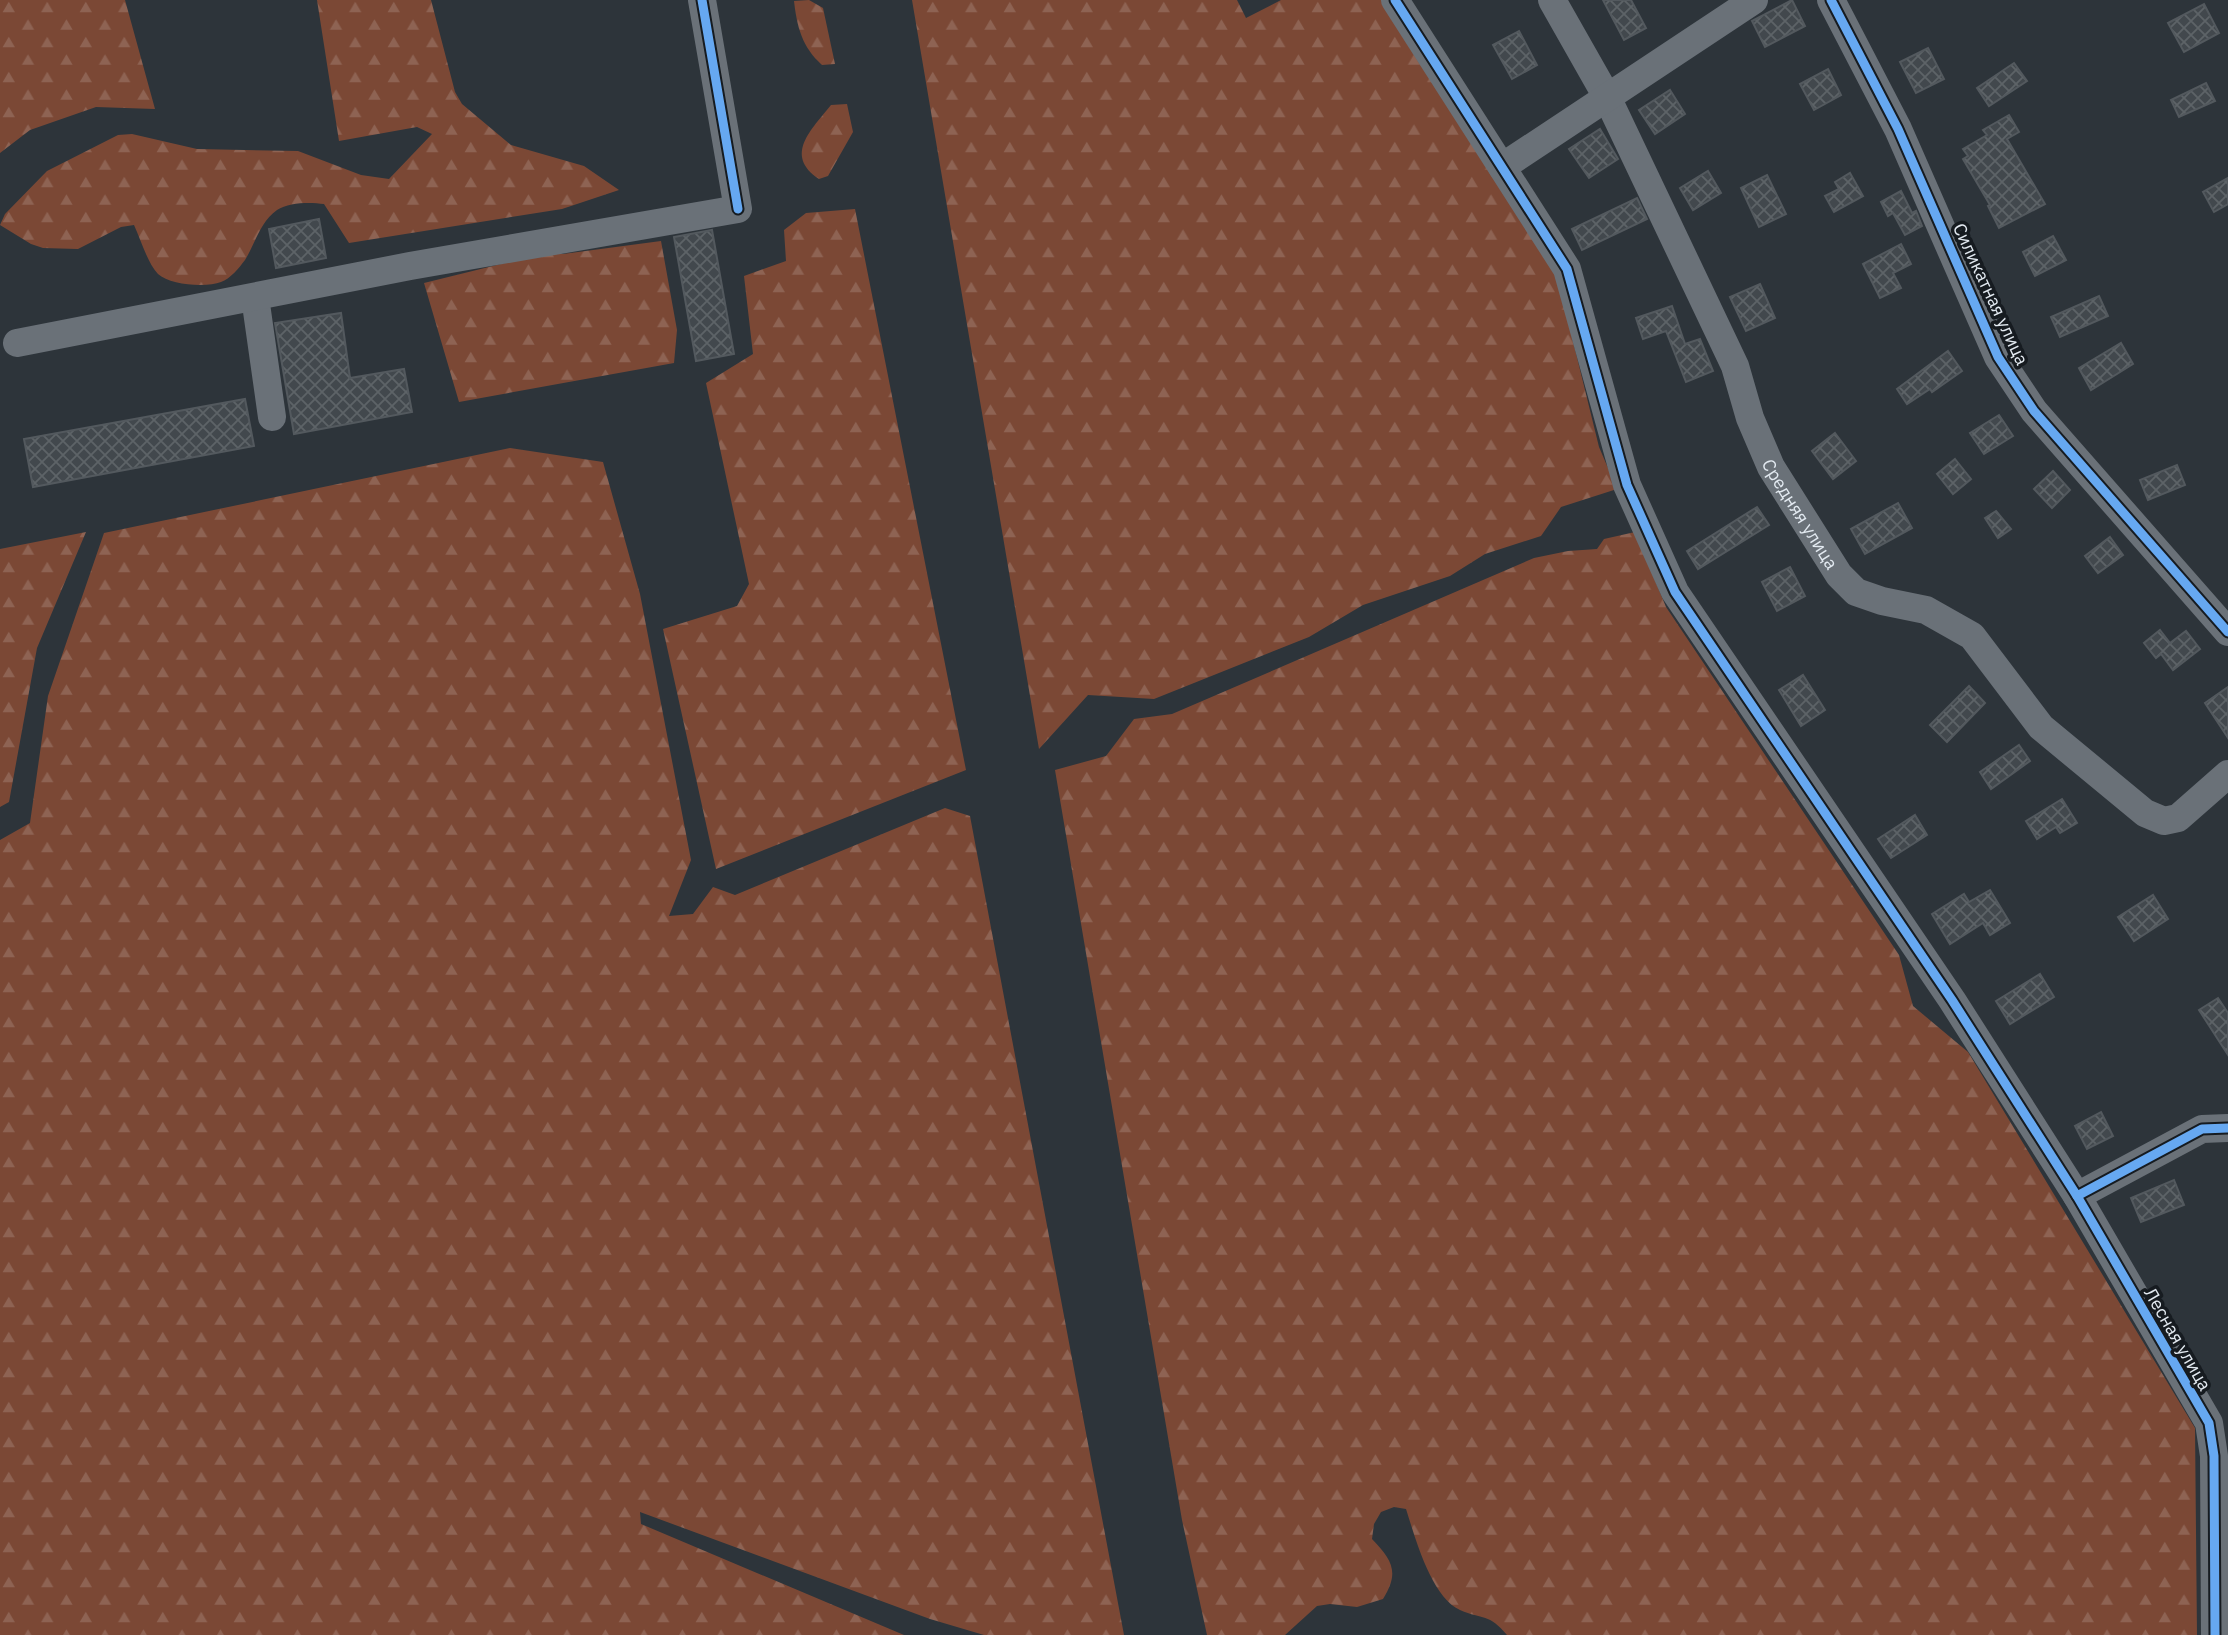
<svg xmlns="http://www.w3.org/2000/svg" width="2228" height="1635" viewBox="0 0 2228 1635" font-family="'IBM Plex Sans',sans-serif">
  <defs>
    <pattern id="forest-firs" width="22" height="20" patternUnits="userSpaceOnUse" patternTransform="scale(1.75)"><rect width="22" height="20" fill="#7b4835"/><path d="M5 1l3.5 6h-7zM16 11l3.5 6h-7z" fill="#8e6353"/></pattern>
    <pattern id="building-cross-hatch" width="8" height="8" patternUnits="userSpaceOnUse" patternTransform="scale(1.75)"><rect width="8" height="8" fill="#42484d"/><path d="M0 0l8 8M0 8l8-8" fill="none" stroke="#5d6367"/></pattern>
  </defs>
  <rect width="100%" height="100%" fill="#2d343a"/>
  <g fill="url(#forest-firs)">
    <polygon points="0,0 125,0 155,109 96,107 30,130 0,153"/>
    <path d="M317,0h114l24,92 7,12 49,41 73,21 35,24 -57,19 -213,34 -25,-39c-13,-2 -35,-2 -47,6 -17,12 -22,34 -32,50 -6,8 -15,19 -24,22 -15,6 -51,3 -63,-8 -11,-12 -17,-34 -24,-49l-13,2 -43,22 -35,-1 -12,-4 -31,-19 5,-11 42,-43 71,-36 14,-1 65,15 101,2 63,24 28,4 43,-45 -15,-7 -78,14z"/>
    <path d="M809,0l14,8 12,56 -13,1c-20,-18 -25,-38 -28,-64z"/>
    <polygon points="912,0 1237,0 1246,18 1281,0 1390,0 1555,268 1599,447 1617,489 1561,507 1541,536 1485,554 1450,576 1363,605 1309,637 1154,699 1088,695 1039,749"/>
    <path d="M847,104l6,28 -25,44 -9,3c-36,-24 -7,-50 12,-74z"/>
    <polygon points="855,209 966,770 716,869 663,629 737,606 749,584 706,383 753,354 744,276 786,261 784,230 806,213"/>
    <polygon points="661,241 677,330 674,363 459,402 424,283 549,252 563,254"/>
    <polygon points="510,448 603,462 640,594 691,860 669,916 693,914 713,887 735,895 945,808 970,816 1124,1635 984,1635 930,1619 640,1512 641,1524 904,1635 0,1635 0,840 30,823 48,696 104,533"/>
    <polygon points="86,532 37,648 9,802 0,807 0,549"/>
    <path d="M1635,532l31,75 233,348 14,51 55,46 227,376 2,207h-690c-18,-22 -24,-15 -47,-25 -29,-13 -45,-73 -54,-101l-12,-2 -13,5 -7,12 -2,15c20,21 28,33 11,60l-26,8 -27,-3 -13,2 -32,29h-78l-25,-115 -127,-750 51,-14 28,-37 38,-5 362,-156 34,-7 29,-2 7,-10z"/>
  </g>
  <g fill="url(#building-cross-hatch)" stroke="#53595e" stroke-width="2">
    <polygon points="1603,0 1631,0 1646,28 1624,40"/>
    <polygon points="1792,0 1805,26 1765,47 1752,21"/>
    <polygon points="2204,4 2219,33 2184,52 2168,23"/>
    <polygon points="1519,31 1537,65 1512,79 1493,45"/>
    <polygon points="1928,48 1944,79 1916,93 1900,62"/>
    <polygon points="2014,63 2027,81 1989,106 1977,88"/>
    <polygon points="1828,69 1841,95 1814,110 1800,84"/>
    <polygon points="2206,83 2215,101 2179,117 2171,100"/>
    <polygon points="1670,90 1685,114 1655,134 1639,110"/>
    <polygon points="2009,115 2019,132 2007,139 2045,204 1999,228 1988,206 1990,205 1963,159 1968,156 1963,149 1987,135 1983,130"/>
    <polygon points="1600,129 1618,159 1589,178 1569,149"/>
    <polygon points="1708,171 1721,193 1693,210 1680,188"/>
    <polygon points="1850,173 1863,196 1834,212 1825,196 1839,189 1835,182"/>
    <polygon points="1767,175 1786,214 1759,227 1741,188"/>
    <polygon points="2228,178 2228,204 2214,212 2203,192"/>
    <polygon points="1901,191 1912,213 1916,211 1922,226 1905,235 1893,213 1888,216 1881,202"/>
    <polygon points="1637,198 1647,219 1582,250 1572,229"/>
    <polygon points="319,219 326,258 276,268 269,229"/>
    <polygon points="712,230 734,354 696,361 674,237"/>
    <polygon points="2053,236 2066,260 2035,276 2023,252"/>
    <polygon points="1901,244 1911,264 1893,273 1901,288 1880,298 1863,264"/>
    <polygon points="1760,284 1775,318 1746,331 1730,297"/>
    <polygon points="2099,296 2108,316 2060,337 2051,317"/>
    <polygon points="1672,306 1685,344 1700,339 1713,371 1686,382 1666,331 1643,339 1636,318"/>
    <polygon points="341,313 350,378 404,369 412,412 294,434 275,323"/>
    <polygon points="2121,343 2133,364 2091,390 2079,368"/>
    <polygon points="1948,351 1962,371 1932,392 1930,389 1907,404 1897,389"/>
    <polygon points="245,399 254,446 33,487 24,439"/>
    <polygon points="1999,415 2013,436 1984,454 1970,433"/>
    <polygon points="1835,433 1856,461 1833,479 1812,451"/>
    <polygon points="1955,459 1971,479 1953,494 1937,474"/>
    <polygon points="2177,465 2185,485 2148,500 2140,480"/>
    <polygon points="2053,471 2070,490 2052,508 2034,489"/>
    <polygon points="1898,503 1912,528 1865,554 1851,529"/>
    <polygon points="1757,507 1769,525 1698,569 1687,551"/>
    <polygon points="1996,511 2011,529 1998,538 1985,518"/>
    <polygon points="2110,537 2123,555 2098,573 2085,556"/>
    <polygon points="1790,567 1805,596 1777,611 1762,582"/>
    <polygon points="2160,630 2170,643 2186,631 2200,649 2173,670 2161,654 2156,658 2144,643"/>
    <polygon points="1803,675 1825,710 1801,726 1779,690"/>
    <polygon points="1969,686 1985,703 1947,742 1930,725"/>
    <polygon points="2228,687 2228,738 2205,703"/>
    <polygon points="2019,745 2030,761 1991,789 1980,772"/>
    <polygon points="2062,799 2077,823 2060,833 2056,827 2037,839 2026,821"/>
    <polygon points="1915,815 1927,835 1891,858 1878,839"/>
    <polygon points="1990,890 2010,923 1990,935 1983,923 1950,944 1932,914 1964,894 1969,902"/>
    <polygon points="2153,895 2168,919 2134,941 2118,917"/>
    <polygon points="2040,974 2054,997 2010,1024 1996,1001"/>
    <polygon points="2218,998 2228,1013 2228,1055 2199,1010"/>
    <polygon points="2101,1112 2113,1136 2087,1149 2075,1126"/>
    <polygon points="2174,1180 2184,1205 2141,1222 2131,1198"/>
  </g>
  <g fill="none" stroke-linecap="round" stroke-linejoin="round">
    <g stroke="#6a7178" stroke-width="28">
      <polyline points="1395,0 1567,269 1627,485 1675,592 1952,1000 2077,1196 2202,1129 2228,1128"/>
      <path id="s1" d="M1552,0l55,97 128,269 15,52 21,49 68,108 17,17 26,9 44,9 46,26 69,91 104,86 19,8 14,-3 50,-44"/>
      <polyline points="1831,0 1898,129 1998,357 2034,411 2228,632"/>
      <polyline points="1502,167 1754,0"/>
      <polyline points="255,297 272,417"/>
      <polyline points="17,343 410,266 738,209 702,0"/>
      <polyline points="2077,1196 2209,1423 2214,1456 2215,1635"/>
    </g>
    <g stroke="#161b20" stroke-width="13">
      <g id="cycleway">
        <polyline points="702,0 738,209"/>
        <polyline points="1395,0 1567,269 1627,485 1675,592 1952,1000 2077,1196 2202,1129 2228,1128"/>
        <polyline points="1831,0 1898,129 1998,357 2034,411 2228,632"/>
        <polyline points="2077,1196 2209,1423 2214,1456 2215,1635"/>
      </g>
    </g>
    <use href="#cycleway" stroke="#66a8f1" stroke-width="9"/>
  </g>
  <g text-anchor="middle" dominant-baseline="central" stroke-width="7" stroke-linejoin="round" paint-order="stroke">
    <g font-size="18" fill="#e3eaf1" stroke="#161b20">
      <text transform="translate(1991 294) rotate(65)">Силикатная улица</text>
      <text stroke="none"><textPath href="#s1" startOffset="572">Средняя улица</textPath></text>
      <text transform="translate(2178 1339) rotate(60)">Лесная улица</text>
    </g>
  </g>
</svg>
